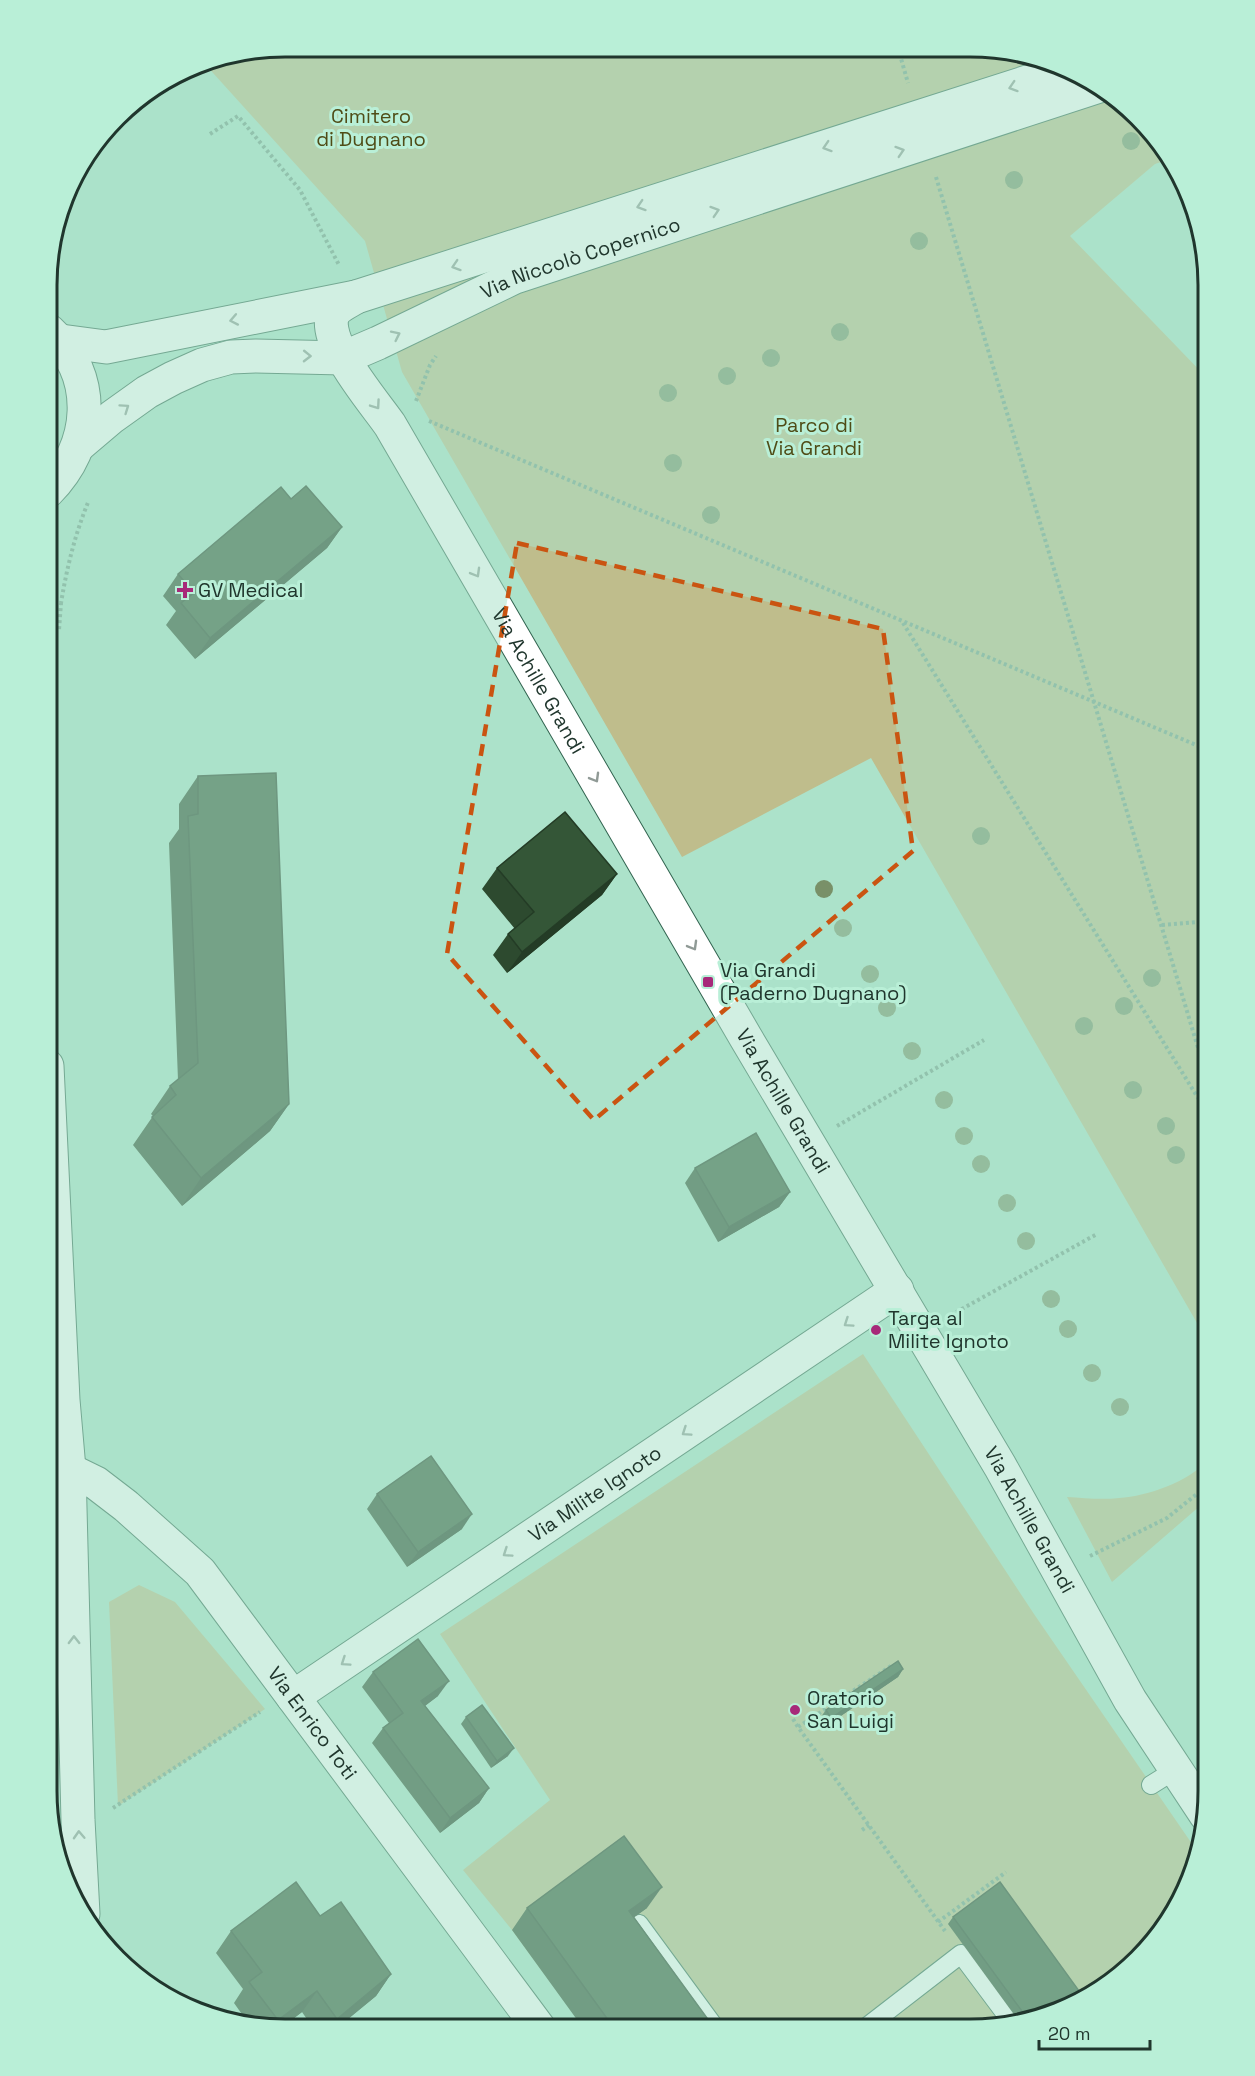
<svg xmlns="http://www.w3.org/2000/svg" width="1255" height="2076" viewBox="0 0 1255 2076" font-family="'Space Grotesk',sans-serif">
  <rect width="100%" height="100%" fill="#ace2ca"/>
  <g fill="#bfbd8c">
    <polygon points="285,47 1001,49 1061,65 1115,96 1159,140 1170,159 1155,164 1070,236 1208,379 1208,1342 871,758 682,857 402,372 365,241 204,63"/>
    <polygon points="863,1354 1034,1614 1199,1854 1196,1868 1159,1936 1129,1966 1061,2011 970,2029 584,2028 512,1930 463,1870 550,1800 440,1634"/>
    <path d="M1208,1460v39l-96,83 -45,-85c17,1 35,3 52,1 29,-2 69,-16 89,-38z"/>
    <polygon points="139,1585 175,1602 265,1709 118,1806 109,1602"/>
  </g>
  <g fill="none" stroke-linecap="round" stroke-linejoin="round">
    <g stroke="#326450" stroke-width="20">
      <g id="lane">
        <polyline points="1151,1785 1175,1770"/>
        <polyline points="639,1924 716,2029"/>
        <polyline points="864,2029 961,1954 1011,2021"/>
      </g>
    </g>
    <g stroke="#326450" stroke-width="35">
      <g id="street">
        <path id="s1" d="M356,297c-6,4 -15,8 -20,13 -22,24 40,94 54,115l356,613 254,428 130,234 76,115"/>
        <path id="s2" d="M47,1459l49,24 30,23 74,66 339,456"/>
        <path id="s3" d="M293,1697l604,-407"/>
      </g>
    </g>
    <g stroke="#326450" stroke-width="35">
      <g id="secondary">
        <polyline points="61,341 106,347 356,297 1068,69"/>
        <path id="s4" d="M79,445l33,-28 35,-25 26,-14 29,-13 29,-8 25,-1 87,2 35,-15 137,-66 584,-191"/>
        <path d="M48,491c45,-45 51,-115 1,-160"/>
        <polyline points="47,1066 63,1400 69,1469 78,1820 83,1914"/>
      </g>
    </g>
    <g stroke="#739c8a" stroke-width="4" stroke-dasharray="3 3" stroke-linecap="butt">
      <polyline points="898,48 908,83"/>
      <polyline points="210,134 238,116 300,190 339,265"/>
      <polyline points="936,177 1208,1081"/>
      <polyline points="416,401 430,365 436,356"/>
      <polyline points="429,421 1208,750"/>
      <path d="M48,605l13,-2c6,-36 14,-69 28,-103"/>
      <polyline points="903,623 1208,1114"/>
      <polyline points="48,629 59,630 61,603"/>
      <polyline points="1162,925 1208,921"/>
      <polyline points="837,1126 984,1040"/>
      <polyline points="951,1315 1097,1234"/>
      <polyline points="1090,1556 1167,1518 1208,1485"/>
      <polyline points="891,1666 798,1727 945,1931"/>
      <polyline points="793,1719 798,1727"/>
      <polyline points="113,1808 260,1712"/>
      <polyline points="862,1830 869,1825"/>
      <polyline points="938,1922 1006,1872"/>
    </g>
    <use href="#lane" stroke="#fff" stroke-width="18"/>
    <use href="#street" stroke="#fff" stroke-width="33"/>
    <use href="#secondary" stroke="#fff" stroke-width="33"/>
  </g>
  <g fill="#799068">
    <circle cx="1131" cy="141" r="9"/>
    <circle cx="1014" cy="180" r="9"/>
    <circle cx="919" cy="241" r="9"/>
    <circle cx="840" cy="332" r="9"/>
    <circle cx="771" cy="358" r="9"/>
    <circle cx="727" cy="376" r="9"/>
    <circle cx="668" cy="393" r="9"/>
    <circle cx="673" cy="463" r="9"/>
    <circle cx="711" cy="515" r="9"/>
    <circle cx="981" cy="836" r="9"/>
    <circle cx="824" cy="889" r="9"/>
    <circle cx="843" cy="928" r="9"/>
    <circle cx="870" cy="974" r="9"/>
    <circle cx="1152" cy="978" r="9"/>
    <circle cx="1124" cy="1006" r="9"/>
    <circle cx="887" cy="1008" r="9"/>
    <circle cx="1084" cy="1026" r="9"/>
    <circle cx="912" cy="1051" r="9"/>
    <circle cx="1133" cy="1090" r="9"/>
    <circle cx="944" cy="1100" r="9"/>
    <circle cx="1166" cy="1126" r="9"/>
    <circle cx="964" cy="1136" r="9"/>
    <circle cx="1176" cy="1155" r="9"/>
    <circle cx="981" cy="1164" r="9"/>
    <circle cx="1007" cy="1203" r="9"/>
    <circle cx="1026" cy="1241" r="9"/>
    <circle cx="1051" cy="1299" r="9"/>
    <circle cx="1068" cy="1329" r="9"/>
    <circle cx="1092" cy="1373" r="9"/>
    <circle cx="1120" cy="1407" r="9"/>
  </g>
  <g fill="#2d4a2f">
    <polygon points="291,499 342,527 327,548 195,659 166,625 176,611 163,596 178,574"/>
    <polygon points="198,776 289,1104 270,1131 182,1206 133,1145 153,1116 151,1114 170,1086 178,1080 169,843 179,829 179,804"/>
    <polygon points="497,868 617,874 602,895 507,973 493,955 508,934 515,929 482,889"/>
    <polygon points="695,1168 790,1192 779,1207 718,1242 685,1183"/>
    <polygon points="377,1494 462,1529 407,1567 367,1509"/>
    <polygon points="903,1669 898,1677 826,1726 820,1718 826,1710"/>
    <polygon points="373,1672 438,1696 425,1706 489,1788 479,1803 440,1833 372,1743 383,1728 389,1723 362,1687"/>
    <polygon points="466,1717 508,1756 491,1768 461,1724"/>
    <polygon points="527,1908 647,1908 634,1917 715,2029 583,2028 512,1930"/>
    <polygon points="320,1916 391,1974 376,1996 337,2028 313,2028 302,2012 281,2028 251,2027 234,2003 243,1989 216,1953 231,1931"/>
    <polygon points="953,1917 1061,2011 1018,2020 948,1924"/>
  </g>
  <g fill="#243c26">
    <polygon points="342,527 327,548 195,659 210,638"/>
    <polygon points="617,874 602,895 507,973 522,952"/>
    <polygon points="289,1104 270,1131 182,1206 201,1178"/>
    <polygon points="790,1192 779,1207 718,1242 729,1227"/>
    <polygon points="472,1514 462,1529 407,1567 418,1552"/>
    <polygon points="903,1669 898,1677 826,1726 831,1718"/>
    <polygon points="449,1681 438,1696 411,1716 421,1701"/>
    <polygon points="514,1748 508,1756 491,1768 497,1761"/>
    <polygon points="489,1788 479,1803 440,1833 450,1818"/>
    <polygon points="662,1887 647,1908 614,1932 629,1911"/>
    <polygon points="391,1974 376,1996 337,2028 331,2028 337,2019"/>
    <polygon points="317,1991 302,2012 281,2028 272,2028 278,2020"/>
    <polygon points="1082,1995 1078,2002 1060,2012"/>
  </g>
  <g fill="#345637" stroke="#243c26" stroke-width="1.5">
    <polygon points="306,486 342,527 210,638 181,603 194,593 178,574 281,487 291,499"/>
    <polygon points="276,773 289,1104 201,1178 152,1117 176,1095 170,1086 198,1063 188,816 198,814 198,776"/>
    <polygon points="565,812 617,874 522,952 508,934 534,912 497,868"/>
    <polygon points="756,1133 790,1192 729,1227 695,1168"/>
    <polygon points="431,1456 472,1514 418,1552 377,1494"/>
    <polygon points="418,1639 449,1681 421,1701 489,1788 450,1818 383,1728 403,1713 373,1672"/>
    <polygon points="898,1661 903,1669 831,1718 826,1710"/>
    <polygon points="482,1705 514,1748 497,1761 466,1717"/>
    <polygon points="624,1836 662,1887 629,1911 715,2029 614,2028 527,1908"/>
    <polygon points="296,1882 320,1916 341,1902 391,1974 337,2019 317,1991 278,2020 249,1982 262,1972 231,1931"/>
    <polygon points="1000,1882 1082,1995 1060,2012 1027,2018 953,1917"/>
  </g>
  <defs><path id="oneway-chevron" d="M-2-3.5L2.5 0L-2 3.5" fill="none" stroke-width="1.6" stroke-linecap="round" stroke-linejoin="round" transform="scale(1.5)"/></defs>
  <g stroke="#909a96">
    <use href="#oneway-chevron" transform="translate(1013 87) rotate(162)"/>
    <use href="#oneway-chevron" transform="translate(827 147) rotate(162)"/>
    <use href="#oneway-chevron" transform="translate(900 151) rotate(-18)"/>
    <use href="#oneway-chevron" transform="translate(641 206) rotate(162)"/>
    <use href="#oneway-chevron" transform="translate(715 211) rotate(-18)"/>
    <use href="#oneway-chevron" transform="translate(456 266) rotate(162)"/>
    <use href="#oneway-chevron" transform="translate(234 320) rotate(169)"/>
    <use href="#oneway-chevron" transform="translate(396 335) rotate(-26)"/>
    <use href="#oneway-chevron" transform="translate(307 356) rotate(1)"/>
    <use href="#oneway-chevron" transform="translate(376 405) rotate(55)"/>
    <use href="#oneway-chevron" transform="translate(125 408) rotate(-35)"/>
    <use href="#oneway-chevron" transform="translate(476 573) rotate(60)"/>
    <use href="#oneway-chevron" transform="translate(595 778) rotate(60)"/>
    <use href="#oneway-chevron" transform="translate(693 946) rotate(60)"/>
    <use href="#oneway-chevron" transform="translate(848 1323) rotate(146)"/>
    <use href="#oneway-chevron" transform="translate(686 1432) rotate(146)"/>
    <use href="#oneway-chevron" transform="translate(507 1553) rotate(146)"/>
    <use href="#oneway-chevron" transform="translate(74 1640) rotate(-91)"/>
    <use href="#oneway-chevron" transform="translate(345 1662) rotate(146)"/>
    <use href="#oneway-chevron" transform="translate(79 1835) rotate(-93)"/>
  </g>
  <path d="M0 0H1255V2076H0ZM517,543l366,86 30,222 -319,269 -147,-166z" fill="#ace2ca" fill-opacity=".55" fill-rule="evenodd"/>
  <path fill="none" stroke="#ca5411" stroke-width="4.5" stroke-dasharray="12 8" stroke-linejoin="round" d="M517,543l366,86 30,222 -319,269 -147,-166z"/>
  <g fill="#a72979" stroke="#b9efd7" stroke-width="2">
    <path d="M182 581h6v6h6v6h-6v6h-6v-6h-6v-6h6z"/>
    <rect x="702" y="976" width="12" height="12" rx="3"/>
    <circle cx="876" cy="1330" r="6"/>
    <circle cx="795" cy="1710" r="6"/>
  </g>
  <g text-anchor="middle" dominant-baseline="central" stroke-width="6" stroke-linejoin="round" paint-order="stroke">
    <g font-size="20" fill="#4f4c17" stroke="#b9efd7">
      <text x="371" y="116">Cimitero<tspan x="371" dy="23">di Dugnano</tspan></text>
      <text x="814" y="425">Parco di<tspan x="814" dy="23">Via Grandi</tspan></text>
    </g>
    <g font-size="20" fill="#20362d" stroke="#b9efd7">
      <text stroke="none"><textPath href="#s4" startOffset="548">Via Niccolò Copernico</textPath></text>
      <text stroke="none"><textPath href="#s1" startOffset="453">Via Achille Grandi</textPath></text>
      <text stroke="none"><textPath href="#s1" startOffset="939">Via Achille Grandi</textPath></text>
      <text stroke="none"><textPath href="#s3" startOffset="364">Via Milite Ignoto</textPath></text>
      <text stroke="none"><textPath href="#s1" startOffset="1425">Via Achille Grandi</textPath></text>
      <text stroke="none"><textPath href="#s2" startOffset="380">Via Enrico Toti</textPath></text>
    </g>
    <g font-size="20" fill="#20362d" stroke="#b9efd7" text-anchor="start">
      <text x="198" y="590">GV Medical</text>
      <text x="720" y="970">Via Grandi<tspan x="720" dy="23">(Paderno Dugnano)</tspan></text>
      <text x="888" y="1318">Targa al<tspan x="888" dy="23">Milite Ignoto</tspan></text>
      <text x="807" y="1698">Oratorio<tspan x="807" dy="23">San Luigi</tspan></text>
    </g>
  </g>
  <path d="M0 0H1255V2076H0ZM285 57H970A228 228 0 0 1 1198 285V1791A228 228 0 0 1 970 2019H285A228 228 0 0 1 57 1791V285A228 228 0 0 1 285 57Z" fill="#b9efd7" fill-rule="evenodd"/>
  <path fill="none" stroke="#20362d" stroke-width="3" d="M285 57H970A228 228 0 0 1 1198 285V1791A228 228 0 0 1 970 2019H285A228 228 0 0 1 57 1791V285A228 228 0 0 1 285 57Z"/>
  <path d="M1039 2040v9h111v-9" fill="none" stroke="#20362d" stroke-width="3"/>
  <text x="1048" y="2040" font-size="18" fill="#20362d" stroke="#b9efd7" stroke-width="4.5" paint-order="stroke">20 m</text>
</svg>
